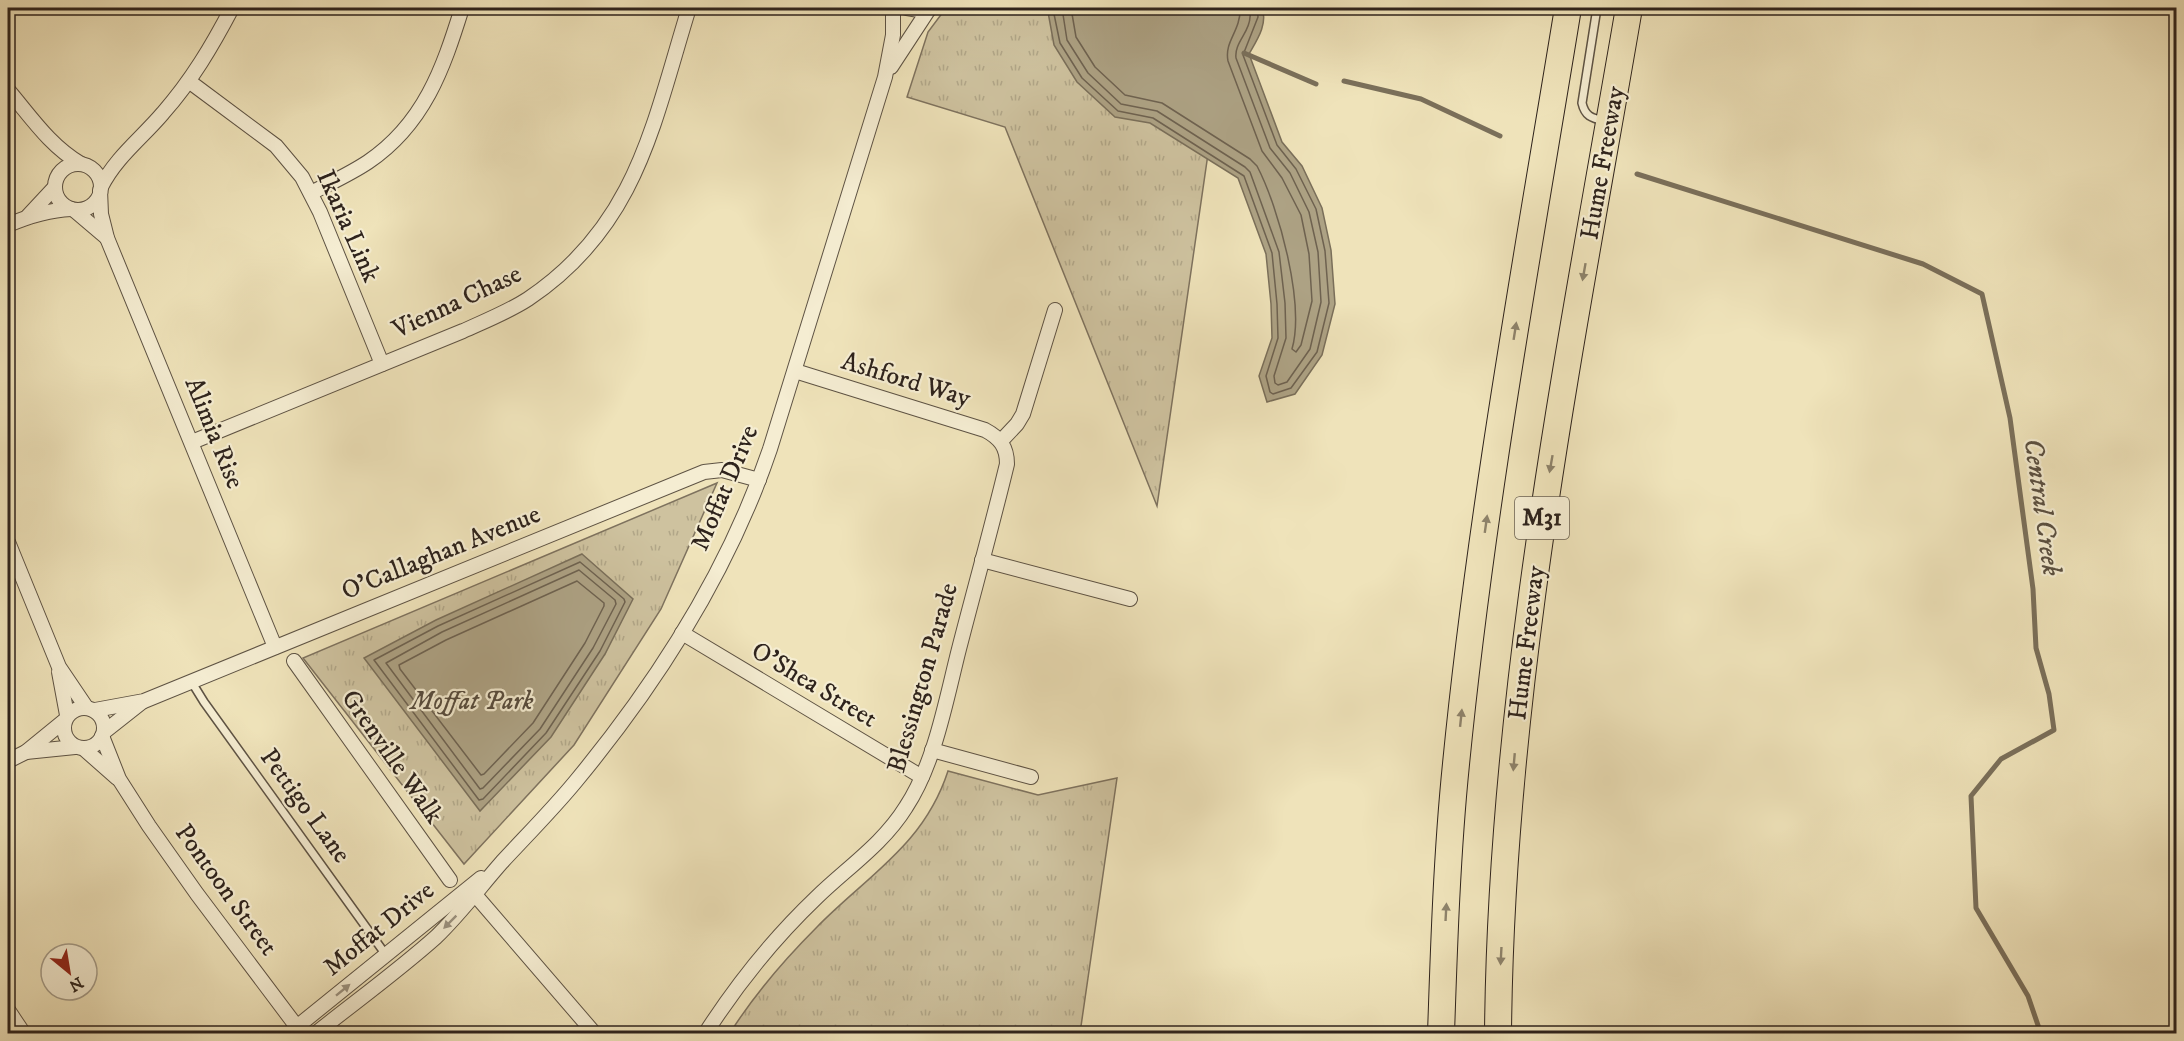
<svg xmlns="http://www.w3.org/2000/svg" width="2184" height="1041" viewBox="0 0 2184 1041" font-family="'IM FELL DW Pica',serif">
  <defs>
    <pattern id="park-tufts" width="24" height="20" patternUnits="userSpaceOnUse" patternTransform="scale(1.5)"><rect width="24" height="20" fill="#cec29f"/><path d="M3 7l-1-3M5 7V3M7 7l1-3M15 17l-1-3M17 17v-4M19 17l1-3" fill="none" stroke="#b1a688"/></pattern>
  </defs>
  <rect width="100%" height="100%" fill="#efe3ba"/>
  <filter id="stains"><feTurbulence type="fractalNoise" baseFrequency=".00333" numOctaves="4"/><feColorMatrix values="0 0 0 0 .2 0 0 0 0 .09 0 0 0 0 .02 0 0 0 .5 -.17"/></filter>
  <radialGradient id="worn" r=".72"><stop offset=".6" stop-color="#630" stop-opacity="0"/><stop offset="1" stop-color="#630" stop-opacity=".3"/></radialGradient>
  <g fill="url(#park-tufts)" stroke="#7e725e" stroke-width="1.5">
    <polygon points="946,8 1255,8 1219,78 1157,506 1005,127 907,97 928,32"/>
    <polygon points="717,483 661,609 574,745 464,864 303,658"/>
    <path d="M948,771l90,24 79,-17 -37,255h-350c24,-38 55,-74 87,-106 51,-52 107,-82 131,-156z"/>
  </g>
  <g fill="#ada284" stroke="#7a6f5a" stroke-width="1.5">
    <path d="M1050,8h212c6,16 -5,32 -13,46l33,88 20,24 20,42 9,42 4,54 -13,51 -27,39 -28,8 -8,-26 13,-38 -1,-34 -5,-50 -28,-76 -88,-55 -35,-6 -38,-35 -23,-37 -6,-33z"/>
    <polygon points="582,554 633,599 605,654 551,737 480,811 364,658 436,620"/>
  </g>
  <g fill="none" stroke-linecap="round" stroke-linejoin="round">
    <g stroke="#6e6250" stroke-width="1.5">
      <polyline points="1055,8 1054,14 1060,43 1082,78 1118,111 1153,118 1244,176 1272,253 1277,304 1278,338 1266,376 1270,392 1273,394 1291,388 1317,352 1329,303 1325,251 1316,209 1296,169 1277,145 1243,55 1258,17 1257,8"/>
      <path d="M1062,8l5,32 21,33 33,31 36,7 88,56 5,5 29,80 6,51 1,35 -12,38 1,7 3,2 9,-3 23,-33 11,-47 -3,-50 -9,-40 -19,-39 -20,-25 -34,-90c-2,-15 14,-26 14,-41 1,-3 -1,-6 -1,-9"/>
      <path d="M1071,8l5,29 19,30 30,28 37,8 88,56 7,7c22,42 48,138 35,183l4,3 5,-7 11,-44 -3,-47 -8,-39 -19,-37 -20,-27 -34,-90c-4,-20 13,-30 12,-53"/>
      <polygon points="580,562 624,599 625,602 600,651 546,733 483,799 479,800 374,660 438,626"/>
      <polygon points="579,570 615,600 616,604 593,648 540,729 483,788 480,789 386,663 442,632"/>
      <polygon points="577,581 604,603 604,606 585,643 533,723 484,774 481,775 400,669 399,665 446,640"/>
    </g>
    <g stroke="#7a6f5a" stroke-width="5">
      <polyline points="1244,53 1316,84"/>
      <polyline points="1344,81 1421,99 1500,136"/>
      <polyline points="1637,174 1923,264 1982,294 2010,418 2033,589 2036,648 2049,694 2054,730 2001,759 1971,796 1976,908 2028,996 2041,1034"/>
    </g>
    <g stroke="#5e5344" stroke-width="10">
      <g id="lane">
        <path d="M1597,8l-15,95c3,13 9,15 22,18"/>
        <polyline points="191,681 204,702 386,955"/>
      </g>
    </g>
    <g stroke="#5e5344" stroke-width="16">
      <g id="street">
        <polyline points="907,8 919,10 931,8"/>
        <polyline points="891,67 929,9"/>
        <polyline points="190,82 276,146 302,177 320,212 382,364"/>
        <path d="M8,90c23,27 42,56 73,74"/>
        <circle cx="78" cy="187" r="23"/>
        <path d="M101,187c15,-30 41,-49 62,-74 29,-33 49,-67 69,-105"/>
        <polyline points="100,190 101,214 107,238 275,647"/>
        <path d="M311,193c19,-10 39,-19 57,-31 56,-38 75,-93 94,-154"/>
        <polyline points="74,210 107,238"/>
        <polyline points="28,216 55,187"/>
        <path d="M8,225c21,-9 40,-15 63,-16"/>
        <polyline points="1001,441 1017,424 1023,414 1055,310"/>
        <path d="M192,442l271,-111c22,-10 45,-19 65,-32 109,-73 125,-175 161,-291"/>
        <polyline points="8,542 59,667 86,707"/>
        <polyline points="982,560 1130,599"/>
        <polyline points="682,633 922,777"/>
        <polyline points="294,661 450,880"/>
        <polyline points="59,672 67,715"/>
        <circle cx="84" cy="728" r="20"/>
        <polyline points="95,710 144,701 704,472 722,470 759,480"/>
        <polyline points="104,732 142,702"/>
        <polyline points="102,736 119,779 149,826 197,894 297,1027"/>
        <polyline points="83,748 117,778"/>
        <polyline points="932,750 1031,777"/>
        <polyline points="26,752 75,747"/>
        <polyline points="8,761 26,752 64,721"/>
        <polyline points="471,890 595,1034"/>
        <polyline points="8,1010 24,1034"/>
        <polyline points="288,1034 481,878"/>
        <path d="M315,1034c40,-32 83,-63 121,-97 24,-23 44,-50 66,-75 25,-27 51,-53 74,-81 81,-98 153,-211 194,-332l115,-372 8,-42v-27"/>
        <path d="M705,1034c32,-50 69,-96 112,-137 31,-30 66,-53 89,-90 29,-44 40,-107 53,-158 16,-62 33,-123 48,-185 0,-17 -7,-26 -22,-34l-190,-59"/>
      </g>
    </g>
    <g stroke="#2e231c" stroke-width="28">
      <g id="highway">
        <path d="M1441,1034c3,-90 6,-181 15,-270 25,-254 71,-505 112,-756"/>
        <path d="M1498,1034c3,-346 73,-687 131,-1026"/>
      </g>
    </g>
    <use href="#lane" stroke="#f5edd2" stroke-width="7"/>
    <use href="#street" stroke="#f5edd2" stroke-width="14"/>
    <use href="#highway" stroke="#efe3ba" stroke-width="26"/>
  </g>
  <defs><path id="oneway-solid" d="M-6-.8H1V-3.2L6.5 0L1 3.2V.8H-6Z" transform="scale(1.5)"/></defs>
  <g fill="#8e836b">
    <use href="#oneway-solid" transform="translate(1584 272) rotate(100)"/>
    <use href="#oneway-solid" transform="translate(1515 331) rotate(-81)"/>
    <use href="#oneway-solid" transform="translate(1551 464) rotate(100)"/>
    <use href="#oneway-solid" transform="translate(1486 524) rotate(-82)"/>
    <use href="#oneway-solid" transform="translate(1461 718) rotate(-84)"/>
    <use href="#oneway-solid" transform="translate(1514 762) rotate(95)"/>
    <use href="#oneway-solid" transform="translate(1446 912) rotate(-87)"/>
    <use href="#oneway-solid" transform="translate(1501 956) rotate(93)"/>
  </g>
  <g fill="#9b9280">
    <use href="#oneway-solid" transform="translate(450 922) rotate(135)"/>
    <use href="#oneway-solid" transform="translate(343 990) rotate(-39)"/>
  </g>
  <g text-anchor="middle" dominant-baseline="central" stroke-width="4.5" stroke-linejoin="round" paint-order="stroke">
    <rect fill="#f5edd2" stroke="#6a6053" stroke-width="1.5" x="1515" y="497" width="54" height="42" rx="4.5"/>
    <g font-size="24" font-weight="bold" fill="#2e231c">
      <text x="1542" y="518">M31</text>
    </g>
    <g font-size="26" fill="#2e231c" stroke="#f5edd2">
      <text transform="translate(1603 163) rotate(-80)">Hume Freeway</text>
      <text transform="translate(348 226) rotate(66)">Ikaria Link</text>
      <text transform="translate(457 302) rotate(-25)">Vienna Chase</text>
      <text transform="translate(906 380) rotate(17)">Ashford Way</text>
      <text transform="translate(214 433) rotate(68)">Alimia Rise</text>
      <text transform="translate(725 488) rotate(-67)">Moffat Drive</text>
      <text transform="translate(441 553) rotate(-22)">O'Callaghan Avenue</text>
      <text transform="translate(1527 643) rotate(-83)">Hume Freeway</text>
      <text transform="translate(923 678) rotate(-74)">Blessington Parade</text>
      <text transform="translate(814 685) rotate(31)">O'Shea Street</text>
      <text transform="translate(392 757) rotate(55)">Grenville Walk</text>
      <text transform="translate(305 806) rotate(54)">Pettigo Lane</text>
      <text transform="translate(226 890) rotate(54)">Pontoon Street</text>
      <text transform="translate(379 929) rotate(-39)">Moffat Drive</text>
    </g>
    <g font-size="26" font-style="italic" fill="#564b3d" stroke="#f5edd2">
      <text x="472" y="701">Moffat Park</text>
    </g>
    <g font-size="27" font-style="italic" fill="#5a4f40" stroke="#f5edd2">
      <text transform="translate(2042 507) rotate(82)">Central Creek</text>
    </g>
  </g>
  <rect width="2184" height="1041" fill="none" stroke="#efe3ba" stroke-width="30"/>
  <rect x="9" y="9" width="2166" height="1023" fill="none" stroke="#2e231c" stroke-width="3"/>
  <rect x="15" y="15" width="2154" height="1011" fill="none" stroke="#2e231c" stroke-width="1.5"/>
  <g transform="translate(69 972) rotate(150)"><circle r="28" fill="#f5edd2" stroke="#a59c89" stroke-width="1.5"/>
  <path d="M0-4.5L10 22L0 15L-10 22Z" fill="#8f2418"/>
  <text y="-9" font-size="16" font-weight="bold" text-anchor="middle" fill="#2e231c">N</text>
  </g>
  <rect width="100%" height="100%" filter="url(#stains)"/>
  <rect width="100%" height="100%" fill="url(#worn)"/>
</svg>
